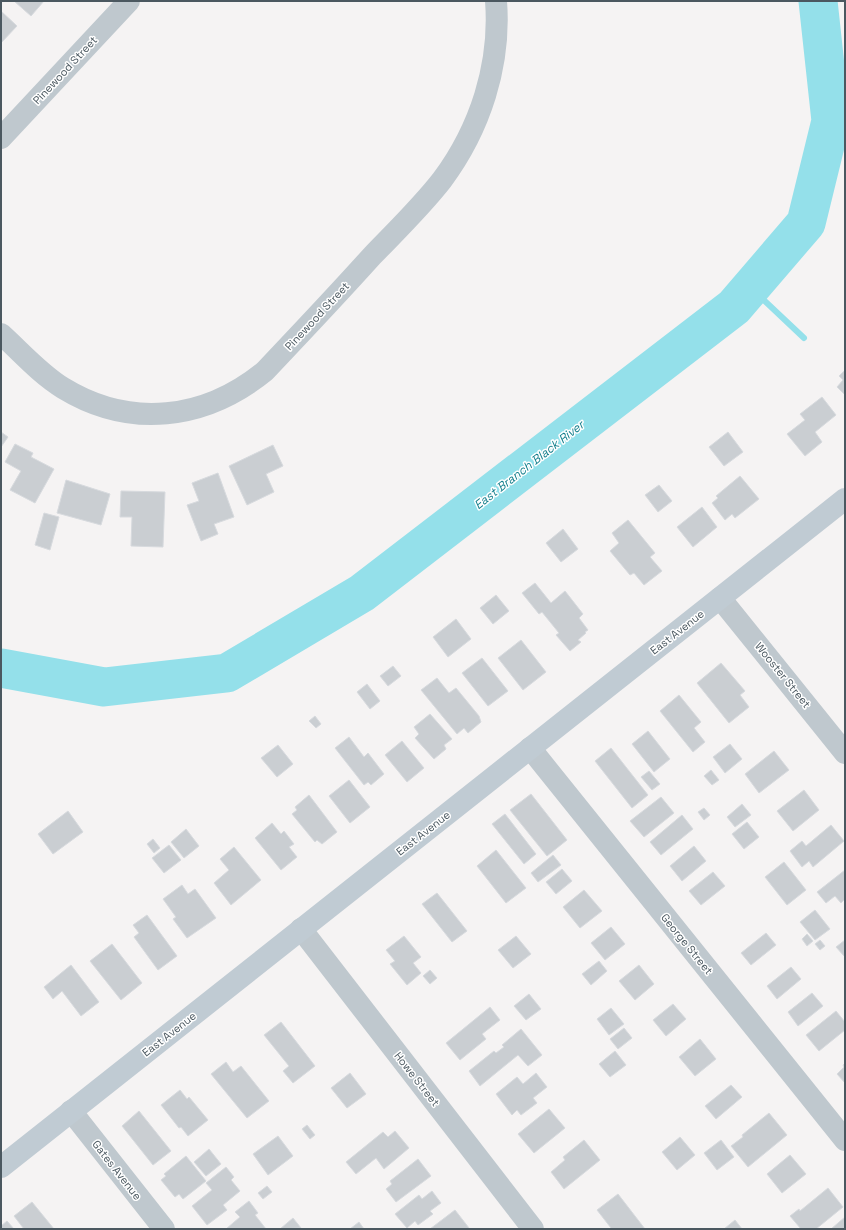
<svg xmlns="http://www.w3.org/2000/svg" width="846" height="1230" viewBox="0 0 846 1230" font-family="'Space Grotesk',sans-serif">
  <rect width="100%" height="100%" fill="#f5f3f3"/>
  <g fill="none" stroke-linecap="round" stroke-linejoin="round">
    <polyline stroke="#94e0ea" stroke-width="6" points="751,288 804,338"/>
    <polyline stroke="#94e0ea" stroke-width="39" points="1,668 104,687 227,673 362,593 734,307 806,223 831,121 818,1"/>
  </g>
  <g fill="#caced2" stroke="#d7dade">
    <polygon points="14,1 44,1 31,16"/>
    <polygon points="1,11 17,26 1,43"/>
    <polygon points="845,370 845,395 837,387 843,380 839,376"/>
    <polygon points="822,397 836,415 815,432 822,442 805,456 787,434 805,420 800,414"/>
    <polygon points="1,432 8,437 1,447"/>
    <polygon points="728,432 743,452 724,466 709,447"/>
    <polygon points="15,444 33,453 31,457 54,469 35,503 10,490 21,471 5,462"/>
    <polygon points="273,445 283,466 266,474 274,492 247,505 229,466"/>
    <polygon points="218,473 234,517 214,524 218,534 201,541 187,505 199,501 192,483"/>
    <polygon points="740,476 759,499 735,518 732,514 725,520 712,503 718,498 716,496"/>
    <polygon points="66,480 110,494 101,525 57,513"/>
    <polygon points="659,485 672,501 658,512 645,495"/>
    <polygon points="121,491 165,492 163,547 131,546 132,517 120,517"/>
    <polygon points="702,507 717,527 693,547 677,527"/>
    <polygon points="44,513 59,517 50,550 35,545"/>
    <polygon points="628,520 655,553 650,557 662,571 644,585 634,573 630,575 610,551 619,543 612,533"/>
    <polygon points="563,529 578,549 561,562 546,543"/>
    <polygon points="535,583 551,603 565,591 583,614 579,618 588,630 585,632 586,633 578,640 581,642 570,651 556,635 559,633 542,612 539,614 522,593"/>
    <polygon points="496,595 509,611 493,624 480,608"/>
    <polygon points="456,619 471,639 448,657 433,637"/>
    <polygon points="521,640 546,672 523,690 498,658"/>
    <polygon points="482,658 508,691 488,706 462,673"/>
    <polygon points="721,663 745,691 740,695 749,707 729,723 697,683"/>
    <polygon points="393,666 401,676 388,686 380,676"/>
    <polygon points="437,678 449,693 456,688 479,716 481,722 468,733 464,728 457,734 421,690"/>
    <polygon points="367,684 380,701 370,709 357,692"/>
    <polygon points="679,695 701,722 694,728 705,742 693,752 660,711"/>
    <polygon points="430,714 452,739 444,745 446,749 434,759 415,738 419,734 414,727"/>
    <polygon points="315,716 321,724 316,728 309,721"/>
    <polygon points="648,731 670,759 654,772 632,744"/>
    <polygon points="349,737 364,757 368,753 384,774 371,785 368,782 364,785 335,748"/>
    <polygon points="402,741 424,768 407,782 385,755"/>
    <polygon points="730,744 742,759 725,773 713,757"/>
    <polygon points="278,745 293,764 277,777 261,758"/>
    <polygon points="611,748 648,795 632,808 595,761"/>
    <polygon points="774,751 789,770 759,793 745,774"/>
    <polygon points="711,770 719,780 712,785 704,776"/>
    <polygon points="649,771 660,784 652,790 641,777"/>
    <polygon points="349,780 370,807 350,823 329,796"/>
    <polygon points="804,790 819,810 793,831 777,811"/>
    <polygon points="531,794 567,840 547,856 510,810"/>
    <polygon points="309,795 337,832 322,844 317,840 315,842 292,814 297,810 295,807"/>
    <polygon points="661,797 674,813 644,837 630,821"/>
    <polygon points="742,804 751,815 735,827 727,817"/>
    <polygon points="704,808 710,815 704,820 698,812"/>
    <polygon points="68,811 83,832 53,854 38,834"/>
    <polygon points="505,814 536,854 524,864 492,824"/>
    <polygon points="682,815 693,829 661,855 650,842"/>
    <polygon points="747,822 759,837 744,849 732,834"/>
    <polygon points="272,823 281,834 284,831 294,844 289,847 297,857 281,870 255,838"/>
    <polygon points="831,825 844,841 813,867 809,861 802,867 790,851 802,841 806,846"/>
    <polygon points="186,829 199,846 184,858 171,842"/>
    <polygon points="153,839 160,848 154,853 147,844"/>
    <polygon points="169,845 181,860 164,873 152,858"/>
    <polygon points="694,846 706,861 682,881 670,866"/>
    <polygon points="234,847 261,880 231,905 214,883 229,870 220,859"/>
    <polygon points="496,850 526,888 506,903 477,866"/>
    <polygon points="553,855 561,865 538,882 531,873"/>
    <polygon points="784,862 806,890 787,905 765,877"/>
    <polygon points="562,869 572,881 556,894 546,882"/>
    <polygon points="845,870 845,899 841,903 835,896 826,903 817,892"/>
    <polygon points="713,872 725,886 701,905 689,891"/>
    <polygon points="182,885 188,894 195,889 216,918 187,938 173,919 176,917 163,899"/>
    <polygon points="584,890 602,911 580,928 563,907"/>
    <polygon points="437,893 467,931 452,942 422,904"/>
    <polygon points="815,910 830,929 815,940 800,922"/>
    <polygon points="147,915 177,956 158,970 134,937 139,933 133,925"/>
    <polygon points="611,927 625,944 605,960 591,943"/>
    <polygon points="766,933 776,945 751,965 741,953"/>
    <polygon points="807,934 813,941 807,946 802,939"/>
    <polygon points="404,936 421,957 413,963 421,973 407,985 390,964 395,961 386,950"/>
    <polygon points="516,936 531,954 513,968 498,950"/>
    <polygon points="820,940 825,946 820,950 815,944"/>
    <polygon points="845,940 845,956 844,956 836,947"/>
    <polygon points="112,944 142,983 121,1000 90,961"/>
    <polygon points="599,961 607,971 591,985 582,974"/>
    <polygon points="71,965 99,1002 81,1016 62,991 53,999 44,987"/>
    <polygon points="639,965 654,984 635,1000 619,981"/>
    <polygon points="791,967 801,979 777,999 767,986"/>
    <polygon points="430,970 437,978 430,984 423,976"/>
    <polygon points="812,993 823,1006 798,1026 788,1012"/>
    <polygon points="529,994 541,1009 526,1020 514,1006"/>
    <polygon points="673,1004 686,1019 666,1036 653,1020"/>
    <polygon points="490,1007 500,1020 482,1034 486,1039 460,1060 446,1043"/>
    <polygon points="611,1008 624,1024 609,1035 597,1019"/>
    <polygon points="836,1011 845,1022 845,1030 819,1051 806,1035"/>
    <polygon points="281,1022 315,1066 293,1083 283,1071 289,1066 264,1035"/>
    <polygon points="624,1028 632,1038 618,1049 610,1039"/>
    <polygon points="521,1029 542,1055 528,1066 518,1055 480,1086 469,1071 494,1051 496,1053 504,1047 502,1045"/>
    <polygon points="700,1039 716,1059 695,1076 679,1057"/>
    <polygon points="615,1051 626,1065 610,1077 599,1064"/>
    <polygon points="226,1062 233,1072 241,1066 269,1101 247,1118 211,1074"/>
    <polygon points="845,1063 845,1083 837,1074 844,1067 843,1065"/>
    <polygon points="350,1073 366,1094 347,1108 331,1088"/>
    <polygon points="536,1073 547,1087 533,1098 537,1103 521,1115 517,1110 512,1115 496,1094 517,1077 523,1084"/>
    <polygon points="731,1085 742,1097 716,1119 705,1106"/>
    <polygon points="180,1090 187,1099 189,1097 208,1120 188,1136 181,1127 179,1128 161,1105"/>
    <polygon points="549,1109 565,1128 534,1153 518,1134"/>
    <polygon points="139,1111 171,1151 153,1165 122,1126"/>
    <polygon points="769,1113 787,1135 748,1167 731,1146 743,1137 742,1135"/>
    <polygon points="307,1125 315,1135 310,1139 302,1129"/>
    <polygon points="395,1131 409,1148 384,1169 376,1158 356,1174 346,1162 383,1132 388,1137"/>
    <polygon points="278,1136 293,1156 268,1175 253,1154"/>
    <polygon points="680,1137 695,1155 677,1170 662,1152"/>
    <polygon points="584,1140 600,1160 564,1189 551,1172 565,1160 563,1157"/>
    <polygon points="721,1140 734,1157 717,1170 704,1153"/>
    <polygon points="209,1149 221,1164 206,1176 194,1162"/>
    <polygon points="790,1155 806,1174 782,1193 767,1174"/>
    <polygon points="186,1156 206,1181 183,1199 179,1194 175,1197 161,1180 166,1176 164,1174"/>
    <polygon points="418,1159 431,1176 396,1202 386,1189 392,1184 390,1181"/>
    <polygon points="226,1167 234,1177 231,1180 240,1191 223,1205 227,1210 207,1225 192,1206 212,1190 206,1183"/>
    <polygon points="267,1186 272,1192 263,1199 258,1193"/>
    <polygon points="828,1188 843,1207 816,1229 801,1229 790,1216 799,1209 800,1211"/>
    <polygon points="432,1191 441,1203 430,1211 433,1214 418,1225 415,1221 407,1228 395,1214 419,1195 422,1199"/>
    <polygon points="618,1194 645,1229 609,1229 611,1228 597,1210"/>
    <polygon points="249,1201 258,1213 255,1215 266,1229 226,1229 240,1217 235,1212"/>
    <polygon points="32,1202 54,1229 24,1229 14,1216"/>
    <polygon points="455,1210 469,1228 468,1229 430,1229"/>
    <polygon points="845,1217 845,1229 831,1229"/>
    <polygon points="293,1218 301,1228 280,1229"/>
    <polygon points="735,1220 742,1229 724,1229"/>
    <polygon points="7,1221 14,1229 1,1229 1,1226"/>
    <polygon points="359,1222 364,1229 350,1229"/>
  </g>
  <g fill="none" stroke-linecap="round" stroke-linejoin="round">
    <g stroke="#bfc8ce" stroke-width="22">
      <polyline points="1,138 129,1"/>
      <path d="M1,334c20,18 39,40 62,54 67,41 142,32 202,-17 36,-38 72,-76 107,-115 24,-25 49,-49 70,-76 38,-51 59,-115 54,-179"/>
      <polyline points="720,598 845,753"/>
      <polyline points="530,748 845,1140"/>
      <polyline points="301,929 533,1229"/>
      <polyline points="71,1111 164,1229"/>
    </g>
    <polyline stroke="#c0cbd3" stroke-width="22" points="1,1167 845,499"/>
  </g>
  <g text-anchor="middle" dominant-baseline="central" stroke-width="3" stroke-linejoin="round" paint-order="stroke">
    <g font-size="11" fill="#4b5860" stroke="#fff">
      <text transform="translate(65 70) rotate(-47)">Pinewood Street</text>
      <text transform="translate(317 316) rotate(-47)">Pinewood Street</text>
      <text transform="translate(677 632) rotate(-38)">East Avenue</text>
      <text transform="translate(783 675) rotate(51)">Wooster Street</text>
      <text transform="translate(423 833) rotate(-38)">East Avenue</text>
      <text transform="translate(687 944) rotate(51)">George Street</text>
      <text transform="translate(169 1034) rotate(-38)">East Avenue</text>
      <text transform="translate(417 1079) rotate(52)">Howe Street</text>
      <text transform="translate(117 1170) rotate(52)">Gates Avenue</text>
    </g>
    <g font-size="12" font-style="italic" fill="#137f8c" stroke="#fff">
      <text transform="translate(529 465) rotate(-38)">East Branch Black River</text>
    </g>
  </g>
  <rect width="846" height="1230" fill="none" stroke="#4b5860" stroke-width="4"/>
</svg>
